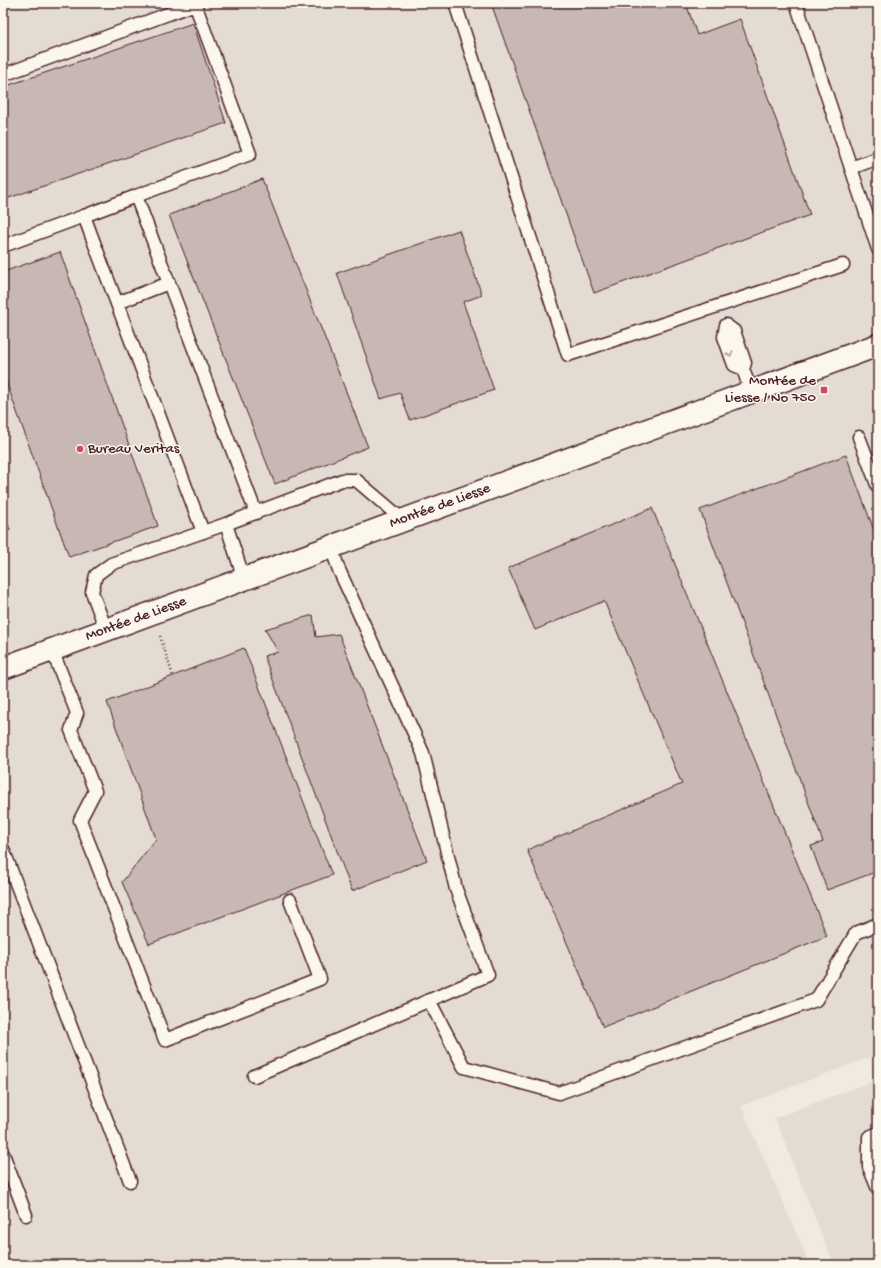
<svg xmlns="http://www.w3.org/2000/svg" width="881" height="1268" viewBox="0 0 881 1268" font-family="'Gochi Hand',sans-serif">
  <rect width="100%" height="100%" fill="#f0eae0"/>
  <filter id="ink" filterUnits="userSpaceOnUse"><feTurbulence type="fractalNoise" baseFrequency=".025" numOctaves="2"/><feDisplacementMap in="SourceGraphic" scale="8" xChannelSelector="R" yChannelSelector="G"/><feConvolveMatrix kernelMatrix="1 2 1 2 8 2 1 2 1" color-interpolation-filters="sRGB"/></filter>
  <g filter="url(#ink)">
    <g fill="#e4dbd2">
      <polygon points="3,3 878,3 878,1054 741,1106 810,1265 3,1265"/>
      <polygon points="878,1079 878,1265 834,1265 775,1118"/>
    </g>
    <g fill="#c8b8b3" stroke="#4a1f2b">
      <polygon points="491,3 686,3 697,35 740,19 810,215 594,293"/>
      <polygon points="193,23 226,123 3,200 3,87"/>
      <polygon points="262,179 368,447 275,484 169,215"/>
      <polygon points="459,230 482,295 463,302 494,390 410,420 400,393 381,399 337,273"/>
      <polygon points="60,252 158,526 69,557 3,373 3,272"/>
      <polygon points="846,455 878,541 878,871 827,890 811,846 823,842 700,510"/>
      <polygon points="652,508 827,936 603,1027 527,850 682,784 604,601 535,630 508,568"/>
      <polygon points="3,519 6,519 10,530 3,533"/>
      <polygon points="313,615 316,637 339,634 427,860 352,891 264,656 278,652 265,629"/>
      <polygon points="244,648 332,875 149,944 122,882 156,839 107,702"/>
    </g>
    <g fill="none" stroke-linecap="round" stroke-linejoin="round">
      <g stroke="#4a1f2b" stroke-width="15">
        <g id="service">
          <polyline points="455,3 568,355 843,265"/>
          <polyline points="796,3 878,249"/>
          <polyline points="3,75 195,4 250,154 136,196"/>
          <polyline points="851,168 878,158"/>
          <polyline points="3,246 84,216"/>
          <polyline points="117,303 169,283"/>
          <polyline points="743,369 734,365 724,337 726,325 734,331 745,363 743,369 751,392"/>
          <polyline points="859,437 878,487"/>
          <polyline points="226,524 342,480 356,480 403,520"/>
          <polyline points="203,532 84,216 136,196 256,513"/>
          <polyline points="106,630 92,592 96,575 111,564 226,524 244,579"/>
          <polyline points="52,650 77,713 71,730 95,791 80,820 165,1040 320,979 290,900"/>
          <polyline points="3,849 130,1181"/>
          <polyline points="429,1000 464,1067 559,1093 816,1000 856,933 878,924"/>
          <polyline points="254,1076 488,975 456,889 423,753 339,570 331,547"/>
          <polyline points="878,1133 869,1137 869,1167 878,1189"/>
          <polyline points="3,1154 26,1215"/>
        </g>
      </g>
      <g stroke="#4a1f2b" stroke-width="25">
        <polyline id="tertiary" points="3,668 878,345"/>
      </g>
      <polyline stroke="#4a1f2b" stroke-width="2.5" stroke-dasharray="1 3" stroke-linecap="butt" points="160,636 173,676"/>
      <use href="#service" stroke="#fbf7ec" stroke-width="12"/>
      <use href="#tertiary" stroke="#fbf7ec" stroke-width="22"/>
    </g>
    <defs><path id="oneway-chevron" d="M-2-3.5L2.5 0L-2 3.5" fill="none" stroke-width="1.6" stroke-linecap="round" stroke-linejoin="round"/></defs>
    <use stroke="#ab9695" href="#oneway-chevron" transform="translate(730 354) rotate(70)"/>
  </g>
  <g fill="#d1495b" stroke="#fbf7ec" stroke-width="1.5">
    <rect x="820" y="386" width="8" height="8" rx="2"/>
    <circle cx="80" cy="449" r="4"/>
  </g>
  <g text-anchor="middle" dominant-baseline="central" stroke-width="3" stroke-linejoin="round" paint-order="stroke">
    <g font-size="15" fill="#4a1f2b" stroke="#fbf7ec" text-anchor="end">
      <text x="816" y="381">Montée de<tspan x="816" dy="17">Liesse / No 750</tspan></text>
      <text x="88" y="449" text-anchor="start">Bureau Veritas</text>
    </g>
    <g font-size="15" fill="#4a1f2b" stroke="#fbf7ec">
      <text transform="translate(440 506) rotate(-20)">Montée de Liesse</text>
      <text transform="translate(136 619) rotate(-20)">Montée de Liesse</text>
    </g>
  </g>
  <rect width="881" height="1268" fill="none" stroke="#fbf7ec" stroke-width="16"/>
  <rect x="8" y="8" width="865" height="1252" fill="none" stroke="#4a1f2b" stroke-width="1.5" filter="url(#ink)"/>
</svg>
